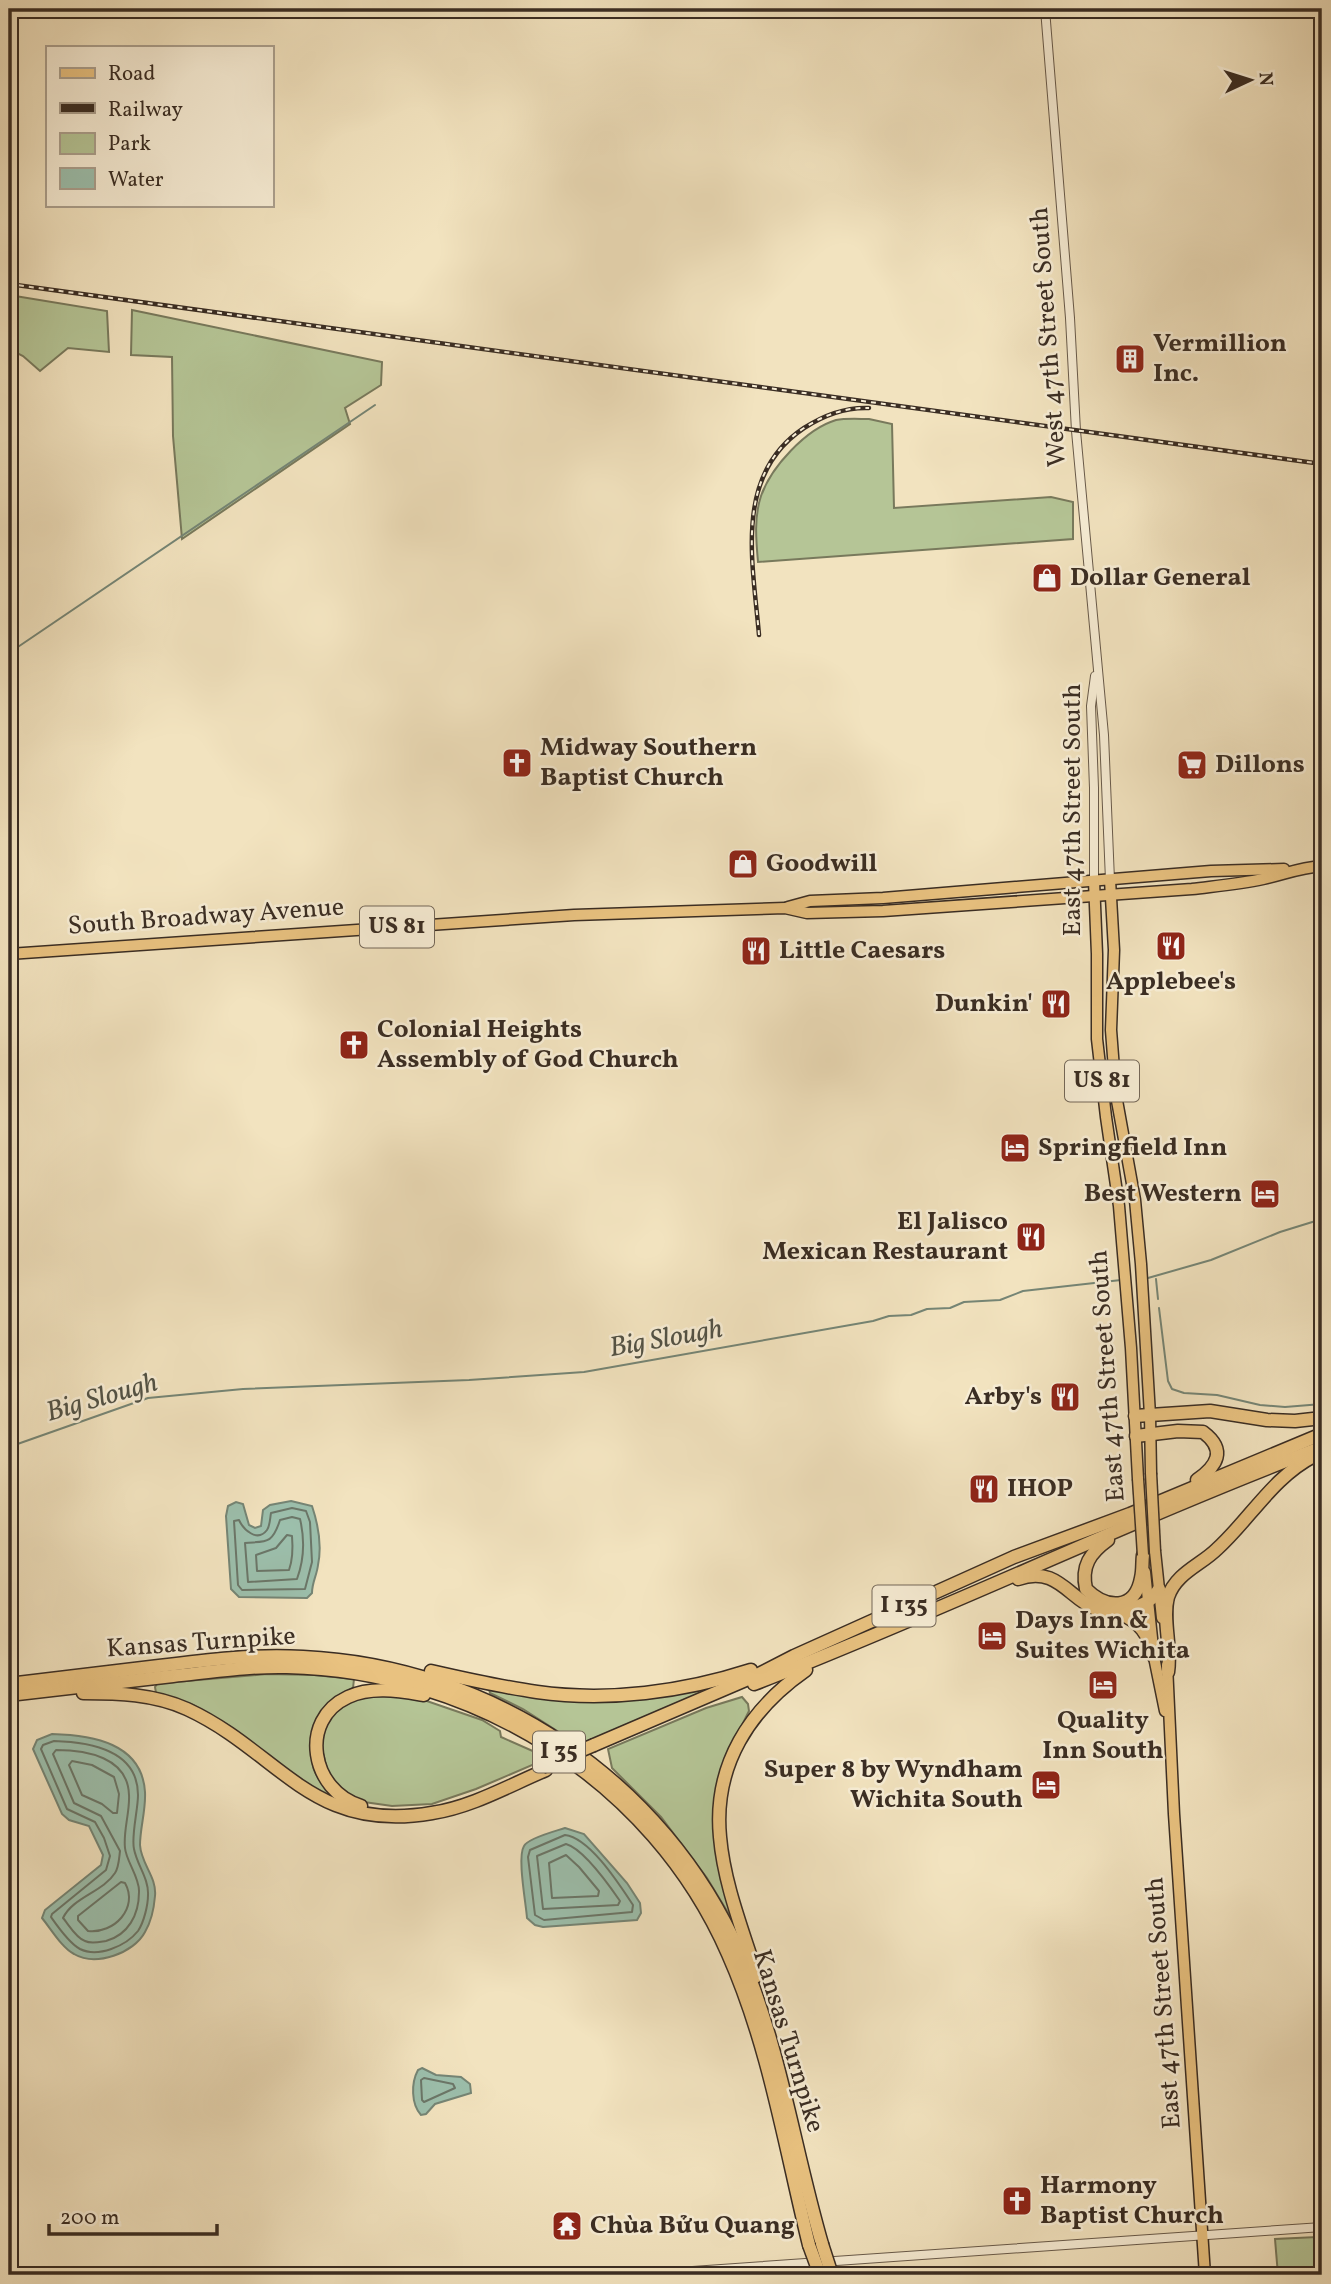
<svg xmlns="http://www.w3.org/2000/svg" width="1331" height="2284" viewBox="0 0 1331 2284" font-family="Vollkorn,serif">
  <rect width="100%" height="100%" fill="#f2e3bf"/>
  <filter id="stains"><feTurbulence type="fractalNoise" baseFrequency=".00286" numOctaves="4"/><feColorMatrix values="0 0 0 0 .2 0 0 0 0 .09 0 0 0 0 .02 0 0 0 .5 -.17"/></filter>
  <radialGradient id="worn" r=".72"><stop offset=".6" stop-color="#630" stop-opacity="0"/><stop offset="1" stop-color="#630" stop-opacity=".3"/></radialGradient>
  <g fill="#b5c596" stroke="#78795c" stroke-width="2">
    <polygon points="9,295 107,311 109,352 68,348 40,371 23,356 9,349"/>
    <polygon points="132,310 382,362 381,385 345,408 350,424 182,539 173,436 172,357 131,355"/>
    <path d="M869,419l23,5 2,84 157,-11 22,5v37l-315,23c-2,-22 -4,-45 3,-66 10,-29 45,-67 75,-76 10,-2 23,-1 33,-1z"/>
    <path d="M267,1674l47,1 40,4 -1,9c-25,11 -38,27 -40,54 -1,10 -2,19 1,28 4,10 13,19 17,28l-5,-1 -71,-49 -27,-23 -35,-20 -37,-12 -1,-6 2,-3 6,-1z"/>
    <polygon points="489,1689 536,1697 700,1689 703,1694 596,1740 576,1743 523,1709 490,1693"/>
    <polygon points="370,1693 421,1699 482,1720 500,1731 501,1737 535,1752 537,1763 476,1789 432,1804 392,1806 357,1801 329,1778 321,1744 326,1723 338,1707"/>
    <polygon points="742,1697 748,1704 749,1711 737,1735 717,1801 735,1915 730,1916 707,1878 661,1817 612,1768 608,1749 706,1708"/>
    <polygon points="1317,2237 1321,2275 1278,2275 1275,2239"/>
  </g>
  <g fill="#9cbfac" stroke="#758575" stroke-width="2">
    <path d="M291,1501l21,5c6,18 10,40 6,59 -1,10 -6,17 -6,28l-5,5 -68,-1 -8,-8 -5,-73 2,-10 8,-4 7,2 6,21 6,3 6,-2 2,-16 7,-5z"/>
    <path d="M52,1734c40,1 90,9 93,58 1,18 -5,36 -5,53 1,19 17,32 15,51 -1,12 -4,26 -10,36 -11,21 -49,35 -71,22 -12,-6 -23,-25 -32,-36l3,-8 56,-45 2,-10 -14,-29 -20,-6 -7,-6 -29,-65 4,-9z"/>
    <path d="M565,1828l19,6 43,49 13,20 1,10 -4,7 -94,7 -8,-2 -8,-7c-1,-15 -10,-61 -3,-72 4,-8 32,-15 41,-18z"/>
    <path d="M422,2068l14,7 25,2 9,7 1,9 -36,11 -9,10 -5,1c-10,-11 -10,-32 -3,-45z"/>
  </g>
  <g fill="none" stroke-linecap="round" stroke-linejoin="round">
    <g stroke="#6b7668" stroke-width="2">
      <path d="M292,1508l14,3 4,11 2,40 -7,27 -63,1 -4,-5 -4,-64 5,-1c4,9 18,23 28,10 3,-4 3,-12 4,-17z"/>
      <path d="M292,1517l8,2c5,21 4,41 -3,60l-49,3 -3,-39c21,-2 27,2 35,-23z"/>
      <path d="M287,1535l5,1c1,12 1,23 -3,34l-32,1 -1,-16 20,-7z"/>
      <path d="M54,1741c36,1 84,9 84,54 0,15 -7,41 -4,54 3,16 15,30 14,46 0,10 -4,27 -10,36 -12,15 -40,27 -58,18 -11,-6 -22,-22 -29,-32l1,-3 54,-44 4,-14 -6,-18 -9,-16 -28,-13 -26,-60 2,-4z"/>
      <path d="M56,1750c30,0 72,7 73,45 1,17 -6,36 -4,53 1,13 15,30 14,44 0,23 -11,43 -33,49 -7,1 -15,3 -21,0 -9,-3 -16,-16 -22,-23 10,-21 40,-26 52,-45 4,-6 4,-15 5,-22l-19,-35 -27,-13 -21,-49z"/>
      <polygon points="72,1761 92,1765 114,1777 119,1794 117,1813 113,1813 102,1804 82,1795 69,1765"/>
      <path d="M565,1835c25,3 54,49 68,70l-1,7 -88,8 -9,-5 -7,-58 2,-7z"/>
      <path d="M566,1844c18,5 43,41 54,57l-2,4 -75,4 -6,-53z"/>
      <polygon points="566,1855 579,1867 599,1891 598,1896 552,1898 549,1863"/>
      <path d="M121,1882l4,1c14,25 -11,51 -37,48l-10,-11v-4z"/>
      <polygon points="424,2078 453,2084 455,2088 424,2102 422,2100 421,2080"/>
    </g>
    <g stroke="#758575" stroke-width="2">
      <polyline points="9,653 375,405"/>
      <polyline points="1148,1278 1211,1260 1280,1232 1322,1219"/>
      <polyline points="1156,1279 1158,1299"/>
      <polyline points="1159,1308 1168,1381 1172,1389 1184,1393 1217,1395 1260,1405 1285,1407 1322,1404"/>
      <polyline points="9,1447 148,1398 243,1389 469,1380 584,1372 873,1321 889,1316 911,1315 927,1309 950,1308 964,1302 1000,1300 1023,1291 1121,1280"/>
    </g>
    <g stroke="#685a4a" stroke-width="10">
      <g id="minor">
        <polyline points="1045,9 1070,318 1076,431 1104,735 1110,880"/>
        <polyline points="1094,881 1094,788 1091,706 1095,676"/>
        <polyline points="635,2275 1322,2227"/>
      </g>
    </g>
    <g stroke="#3a2d23" stroke-width="13">
      <g id="major">
        <polyline points="1110,880 1114,950 1111,1030 1116,1095 1135,1200 1141,1264 1150,1415 1151,1473"/>
        <polyline points="1094,881 1097,954 1097,1039 1106,1117 1119,1206 1131,1348 1138,1479"/>
        <polyline points="788,907 810,901 883,898 1211,871 1284,869"/>
        <path d="M9,954l565,-39 211,-7 22,5 76,-2 309,-22c24,-3 48,-5 71,-10 23,-5 35,-11 59,-13"/>
        <polyline points="1155,1551 1162,1618"/>
        <polyline points="1145,1572 1154,1657 1165,1711"/>
        <polyline points="1167,1665 1174,1814 1205,2275"/>
      </g>
    </g>
    <g stroke="#3a2d23" stroke-width="15">
      <g id="highway">
        <polyline points="1135,1416 1210,1411 1267,1420 1295,1421 1322,1418"/>
        <path d="M1136,1436l42,-5 25,1c24,18 14,34 -6,48"/>
        <path d="M1108,1540c-18,13 -27,26 -22,49 20,20 49,22 55,-11 2,-8 1,-16 2,-23"/>
        <path d="M1018,1579c53,-19 56,50 115,29 12,-4 20,-8 26,-19"/>
        <path d="M1118,1613c22,8 31,22 36,44"/>
        <path d="M431,1671c35,8 70,16 106,21 71,10 146,0 214,-22"/>
        <path d="M1168,1672c4,-25 -6,-53 0,-75 8,-24 33,-32 49,-48 33,-30 56,-72 97,-93"/>
        <path d="M9,1684c50,-6 100,-12 150,-18 47,-6 96,-12 144,-9 189,9 361,123 437,297 40,91 54,194 82,290"/>
        <path d="M754,1684c191,-74 376,-164 568,-237"/>
        <path d="M83,1693c35,0 71,1 104,16 93,43 124,125 245,104 40,-6 78,-28 114,-43"/>
        <path d="M9,1695c55,-6 110,-13 164,-19 38,-4 76,-10 114,-9 187,4 365,113 441,287 41,92 57,194 81,291"/>
        <polyline points="594,1745 755,1676 794,1656 1014,1557 1130,1514 1322,1434"/>
        <path d="M361,1806c-50,-15 -63,-86 -13,-109 24,-11 51,-6 76,-2"/>
        <path d="M757,1976c-14,-45 -33,-92 -37,-139 -7,-72 30,-128 86,-167"/>
      </g>
    </g>
    <use href="#minor" stroke="#f7edd5" stroke-width="8"/>
    <use href="#major" stroke="#e9c280" stroke-width="10"/>
    <use href="#highway" stroke="#e9c280" stroke-width="12"/>
    <g stroke="#3a2d23" stroke-width="4.5">
      <g id="rail">
        <polyline points="9,284 1322,464"/>
        <path d="M759,635c-6,-72 -26,-160 45,-207 20,-13 42,-21 65,-20"/>
      </g>
    </g>
    <use href="#rail" stroke="#f7edd5" stroke-width="2" stroke-dasharray="5" stroke-linecap="butt"/>
    <g stroke="#3a2d23" stroke-width="13" stroke-linecap="butt">
      <g id="major-bridge">
        <polyline points="1151,1473 1155,1551"/>
        <polyline points="1138,1479 1143,1555"/>
      </g>
    </g>
    <g stroke="#3a2d23" stroke-width="15" stroke-linecap="butt">
      <g id="highway-bridge">
        <polyline points="542,1767 594,1745"/>
        <polyline points="822,2244 832,2275"/>
        <polyline points="809,2245 820,2275"/>
      </g>
    </g>
    <use href="#major-bridge" stroke="#e9c280" stroke-width="10"/>
    <use href="#highway-bridge" stroke="#e9c280" stroke-width="12"/>
  </g>
  <defs>
    <g id="building-square" transform="scale(1.575)"><rect x="-9" y="-9" width="18" height="18" rx="4" fill="#8f2418" stroke="#f7edd5"/><path d="M-4-6H4V6H1V3H-1V6H-4ZM-2.5-4.3h1.7v1.8h-1.7ZM.8-4.3h1.7v1.8H.8ZM-2.5-1h1.7V.8h-1.7ZM.8-1h1.7V.8H.8Z" fill="#fff"/></g>
    <g id="shop-square" transform="scale(1.575)"><rect x="-9" y="-9" width="18" height="18" rx="4" fill="#8f2418" stroke="#f7edd5"/><path d="M-5-2.5h2.3a2.7 3.5 0 0 1 5.4 0H5L5.5 6h-11ZM-1.5-2.5h3a1.5 2.3 0 0 0-3 0Z" fill="#fff"/></g>
    <g id="church-square" transform="scale(1.575)"><rect x="-9" y="-9" width="18" height="18" rx="4" fill="#8f2418" stroke="#f7edd5"/><path d="M-1.2-6h2.4v3.5h3.3v2.4h-3.3V6h-2.4V-.1h-3.3v-2.4h3.3Z" fill="#fff"/></g>
    <g id="supermarket-square" transform="scale(1.575)"><rect x="-9" y="-9" width="18" height="18" rx="4" fill="#8f2418" stroke="#f7edd5"/><path d="M-6-5.5h2.5l.6 2H6L4.5 2H-2.5L-4.4-4H-6ZM-1.5 3.2a1.3 1.3 0 1 0 .1 0ZM3 3.2a1.3 1.3 0 1 0 .1 0Z" fill="#fff"/></g>
    <g id="restaurant-square" transform="scale(1.575)"><rect x="-9" y="-9" width="18" height="18" rx="4" fill="#8f2418" stroke="#f7edd5"/><path d="M-5-6h1v4h1v-4h1v4h1v-4h1v5L-1.5 .5V6h-2V.5L-5-1ZM5-6V6H3V1.5H1.5Q1.5-4 5-6Z" fill="#fff"/></g>
    <g id="hotel-square" transform="scale(1.575)"><rect x="-9" y="-9" width="18" height="18" rx="4" fill="#8f2418" stroke="#f7edd5"/><path d="M-6-4.5h1.5V1H6V5H4.5V3h-9V5H-6ZM-4 0a1.8 1.8 0 1 1 3.6 0ZM.5 0V-2.5h3Q6-2.5 6 0Z" fill="#fff"/></g>
    <g id="temple-square" transform="scale(1.575)"><rect x="-9" y="-9" width="18" height="18" rx="4" fill="#8f2418" stroke="#f7edd5"/><path d="M0-6L5-2H3V0L6.5 2.5H4V6H1.5V3h-3V6H-4V2.5H-6.5L-3 0V-2H-5Z" fill="#fff"/></g>
  </defs>
  <g fill-rule="evenodd">
    <use href="#building-square" x="1130" y="359"/>
    <use href="#shop-square" x="1047" y="578"/>
    <use href="#church-square" x="517" y="763"/>
    <use href="#supermarket-square" x="1192" y="765"/>
    <use href="#shop-square" x="743" y="864"/>
    <use href="#restaurant-square" x="1171" y="946"/>
    <use href="#restaurant-square" x="756" y="951"/>
    <use href="#restaurant-square" x="1056" y="1004"/>
    <use href="#church-square" x="354" y="1045"/>
    <use href="#hotel-square" x="1015" y="1148"/>
    <use href="#hotel-square" x="1265" y="1194"/>
    <use href="#restaurant-square" x="1031" y="1237"/>
    <use href="#restaurant-square" x="1065" y="1397"/>
    <use href="#restaurant-square" x="984" y="1489"/>
    <use href="#hotel-square" x="992" y="1636"/>
    <use href="#hotel-square" x="1103" y="1685"/>
    <use href="#hotel-square" x="1046" y="1785"/>
    <use href="#church-square" x="1017" y="2201"/>
    <use href="#temple-square" x="567" y="2226"/>
  </g>
  <g text-anchor="middle" dominant-baseline="central" stroke-width="5" stroke-linejoin="round" paint-order="stroke">
    <g fill="#f7edd5" stroke="#736758" stroke-width="2">
      <rect x="360" y="906.5" width="74" height="41" rx="5"/>
      <rect x="1065" y="1060.5" width="74" height="41" rx="5"/>
      <rect x="872.5" y="1585.5" width="63" height="41" rx="5"/>
      <rect x="533" y="1731.5" width="52" height="41" rx="5"/>
    </g>
    <g font-size="24" font-weight="bold" fill="#3a2d23">
      <text x="397" y="927">US 81</text>
      <text x="1102" y="1081">US 81</text>
      <text x="904" y="1606">I 135</text>
      <text x="559" y="1752">I 35</text>
    </g>
    <g font-size="26" fill="#3a2d23" stroke="#f7edd5">
      <text transform="translate(1049 337) rotate(-94)">West 47th Street South</text>
      <text transform="translate(1073 810) rotate(-90)">East 47th Street South</text>
      <text transform="translate(206 917) rotate(-4)">South Broadway Avenue</text>
      <text transform="translate(1108 1376) rotate(-94)">East 47th Street South</text>
      <text transform="translate(201 1643) rotate(-4)">Kansas Turnpike</text>
      <text transform="translate(1164 2003) rotate(-94)">East 47th Street South</text>
      <text transform="translate(788 2041) rotate(73)">Kansas Turnpike</text>
    </g>
    <g font-size="26" font-weight="bold" fill="#3a2d23" stroke="#f7edd5" text-anchor="start">
      <text x="1153" y="344">Vermillion<tspan x="1153" dy="30">Inc.</tspan></text>
      <text x="1070" y="578">Dollar General</text>
      <text x="540" y="748">Midway Southern<tspan x="540" dy="30">Baptist Church</tspan></text>
      <text x="1215" y="765">Dillons</text>
      <text x="766" y="864">Goodwill</text>
      <text x="779" y="951">Little Caesars</text>
      <text x="1171" y="982" text-anchor="middle">Applebee's</text>
      <text x="1033" y="1004" text-anchor="end">Dunkin'</text>
      <text x="377" y="1030">Colonial Heights<tspan x="377" dy="30">Assembly of God Church</tspan></text>
      <text x="1038" y="1148">Springfield Inn</text>
      <text x="1242" y="1194" text-anchor="end">Best Western</text>
      <text x="1008" y="1222" text-anchor="end">El Jalisco<tspan x="1008" dy="30">Mexican Restaurant</tspan></text>
      <text x="1042" y="1397" text-anchor="end">Arby's</text>
      <text x="1007" y="1489">IHOP</text>
      <text x="1015" y="1621">Days Inn &amp;<tspan x="1015" dy="30">Suites Wichita</tspan></text>
      <text x="1103" y="1721" text-anchor="middle">Quality<tspan x="1103" dy="30">Inn South</tspan></text>
      <text x="1023" y="1770" text-anchor="end">Super 8 by Wyndham<tspan x="1023" dy="30">Wichita South</tspan></text>
      <text x="1040" y="2186">Harmony<tspan x="1040" dy="30">Baptist Church</tspan></text>
      <text x="590" y="2226">Chùa Bửu Quang</text>
    </g>
    <g font-size="28" font-style="italic" fill="#525245" stroke="#f7edd5">
      <text transform="translate(666 1339) rotate(-10)">Big Slough</text>
      <text transform="translate(102 1398) rotate(-16)">Big Slough</text>
    </g>
  </g>
  <rect width="1331" height="2284" fill="none" stroke="#f2e3bf" stroke-width="35"/>
  <rect x="10" y="10" width="1310" height="2263" fill="none" stroke="#3a2d23" stroke-width="3.5"/>
  <rect x="18" y="18" width="1296" height="2249" fill="none" stroke="#3a2d23" stroke-width="2"/>
  <rect x="46" y="46" width="228" height="161" fill="#f7edd5" stroke="#aba08e" stroke-width="2"/>
  <rect x="60" y="68" width="35" height="10" fill="#e9c280" stroke="#aba08e" stroke-width="2"/>
  <text x="108" y="80" font-size="21" fill="#3a2d23">Road</text>
  <rect x="60" y="103" width="35" height="10" fill="#3a2d23" stroke="#aba08e" stroke-width="2"/>
  <text x="108" y="116" font-size="21" fill="#3a2d23">Railway</text>
  <rect x="60" y="133" width="35" height="21" fill="#b5c596" stroke="#aba08e" stroke-width="2"/>
  <text x="108" y="150" font-size="21" fill="#3a2d23">Park</text>
  <rect x="60" y="168" width="35" height="21" fill="#9cbfac" stroke="#aba08e" stroke-width="2"/>
  <text x="108" y="186" font-size="21" fill="#3a2d23">Water</text>
  <g transform="translate(1250 80) rotate(86)" stroke="#f7edd5" stroke-width="5" paint-order="stroke">
  <path d="M0-5L12 26L0 18L-12 26Z" fill="#3a2d23"/>
  <text y="-10" font-size="19" font-weight="bold" text-anchor="middle" fill="#3a2d23">N</text>
  </g>
  <path d="M49 2224v10h168v-10" fill="none" stroke="#3a2d23" stroke-width="3.5"/>
  <text x="60" y="2224" font-size="21" fill="#3a2d23" stroke="#f7edd5" stroke-width="5" paint-order="stroke">200 m</text>
  <rect width="100%" height="100%" filter="url(#stains)"/>
  <rect width="100%" height="100%" fill="url(#worn)"/>
</svg>
